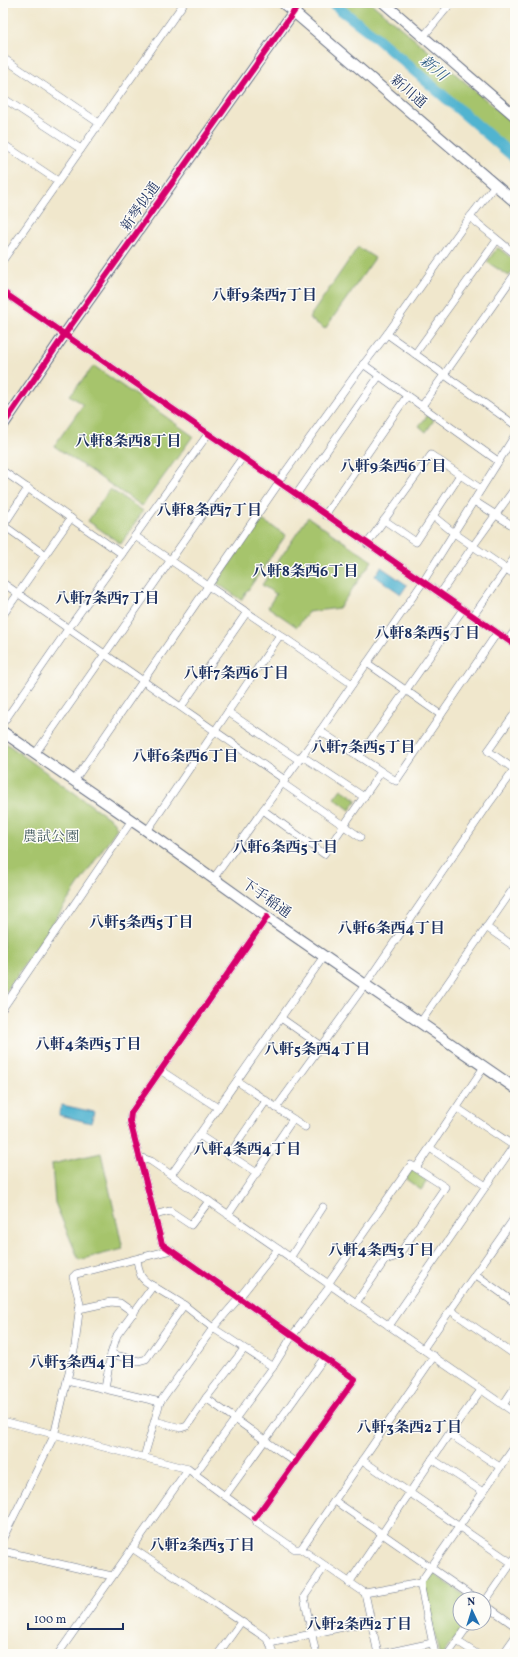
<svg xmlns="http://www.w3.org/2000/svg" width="518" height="1657" viewBox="0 0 518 1657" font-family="Vollkorn,'Noto Serif JP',serif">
  <rect width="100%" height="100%" fill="#fdfcf7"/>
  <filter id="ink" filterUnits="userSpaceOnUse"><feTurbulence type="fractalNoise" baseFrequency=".025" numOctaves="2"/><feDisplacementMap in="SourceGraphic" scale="8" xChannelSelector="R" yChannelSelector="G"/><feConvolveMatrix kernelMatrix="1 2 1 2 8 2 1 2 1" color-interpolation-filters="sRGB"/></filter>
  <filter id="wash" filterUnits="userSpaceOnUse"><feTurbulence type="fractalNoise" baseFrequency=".012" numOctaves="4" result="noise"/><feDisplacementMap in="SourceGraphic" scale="16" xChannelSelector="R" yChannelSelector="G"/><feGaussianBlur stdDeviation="0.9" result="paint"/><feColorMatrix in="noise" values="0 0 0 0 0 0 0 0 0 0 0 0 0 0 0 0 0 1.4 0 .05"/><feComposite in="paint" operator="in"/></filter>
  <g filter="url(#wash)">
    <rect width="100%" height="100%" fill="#f0e7cc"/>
    <g fill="#a6c46c" stroke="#607a65">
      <polygon points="338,3 371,3 431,53 515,125 515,156"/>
      <polygon points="358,247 375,258 325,329 309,318"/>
      <polygon points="497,248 500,249 515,261 515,268 509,276 487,262"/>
      <polygon points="94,366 193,436 142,506 54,446 83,405 70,395"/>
      <polygon points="428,415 434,420 426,432 419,426"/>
      <polygon points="110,489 143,511 121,544 88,521"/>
      <polygon points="308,517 372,561 339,608 308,612 297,627 268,607 276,594 262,585"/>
      <polygon points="262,520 286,535 241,600 217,583 258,522"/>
      <polygon points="3,741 113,821 117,828 3,996"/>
      <polygon points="341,789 356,799 356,801 350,810 334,798"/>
      <polygon points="101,1153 123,1249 79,1260 55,1203 52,1164"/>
      <polygon points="412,1170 427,1181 421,1190 406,1179"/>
      <polygon points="431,1574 434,1574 470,1599 460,1599 460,1623 465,1623 443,1654 439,1654 424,1584"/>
    </g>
    <g fill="#51b4d0" stroke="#367297">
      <polygon points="381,567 407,585 401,594 375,576"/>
      <polygon points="62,1105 94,1112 91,1123 59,1115"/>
    </g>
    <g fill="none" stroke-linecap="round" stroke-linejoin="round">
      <polyline stroke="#51b4d0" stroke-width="11" points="332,3 371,33 515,158"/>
    </g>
  </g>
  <g filter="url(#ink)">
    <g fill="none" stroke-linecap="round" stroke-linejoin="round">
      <g stroke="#666f84" stroke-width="8">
        <g id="street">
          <polyline points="423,37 451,3"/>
          <polyline points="3,58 99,123"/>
          <polyline points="3,98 81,149"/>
          <polyline points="3,144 58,181"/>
          <polyline points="470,217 515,254"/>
          <polyline points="3,260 184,3"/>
          <polyline points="3,292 515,645"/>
          <polyline points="387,334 515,425"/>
          <polyline points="415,354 497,240"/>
          <polyline points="363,364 498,461"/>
          <polyline points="422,406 515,274"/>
          <polyline points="3,471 122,554"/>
          <polyline points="278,482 353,378 387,334 470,217 495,185"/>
          <polyline points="296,495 379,376"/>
          <polyline points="474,501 515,527"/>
          <polyline points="325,515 407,396"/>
          <polyline points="433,516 454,533 515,575"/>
          <polyline points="384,520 416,542 460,475"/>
          <polyline points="3,525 45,555"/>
          <polyline points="3,526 28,488"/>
          <polyline points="135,536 352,684"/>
          <polyline points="367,544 431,455 481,489"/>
          <polyline points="3,583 285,780"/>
          <polyline points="440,594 473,546 515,488"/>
          <polyline points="3,615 71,518"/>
          <polyline points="473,616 515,557"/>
          <polyline points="508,640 515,630"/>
          <polyline points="367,663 441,715"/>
          <polyline points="181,707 247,612"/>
          <polyline points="228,712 299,760"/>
          <polyline points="3,723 68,629 208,434"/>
          <polyline points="320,731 396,781 497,633"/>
          <polyline points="35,754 242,458"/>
          <polyline points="302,756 364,797"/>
          <polyline points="359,757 463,609"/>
          <polyline points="514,769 488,751 515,713"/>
          <polyline points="74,781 279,483"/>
          <polyline points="282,783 360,837"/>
          <polyline points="263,810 324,854 381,772"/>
          <polyline points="147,831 280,635"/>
          <polyline points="213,879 320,731 423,582 515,435"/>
          <polyline points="486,927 515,947"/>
          <polyline points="3,1008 132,820"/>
          <polyline points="281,1018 321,1046"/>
          <polyline points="420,1023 515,886"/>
          <polyline points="160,1070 218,1108"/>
          <polyline points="237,1081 305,1127"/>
          <polyline points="276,1108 365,985 488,805 515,768"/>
          <polyline points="457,1108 514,1146"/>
          <polyline points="199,1135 257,1173"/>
          <polyline points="430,1148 486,1186"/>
          <polyline points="229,1155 266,1101"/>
          <polyline points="139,1157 151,1161 515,1413"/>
          <polyline points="416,1168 484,1067"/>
          <polyline points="171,1175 324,956"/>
          <polyline points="154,1215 170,1211 191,1225 209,1201"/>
          <polyline points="228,1215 293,1119"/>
          <polyline points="290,1258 323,1207"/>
          <path d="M137,1260c3,15 2,18 16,26"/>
          <polyline points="475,1274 515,1303"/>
          <polyline points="328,1284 411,1165 445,1187 398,1256 385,1260 356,1303"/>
          <polyline points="79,1309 111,1302 120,1303 134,1313"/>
          <polyline points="450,1310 515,1355"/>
          <polyline points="389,1326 515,1144"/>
          <polyline points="423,1349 515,1217"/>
          <polyline points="111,1354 139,1361 146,1359 184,1305"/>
          <polyline points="67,1380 160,1402"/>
          <polyline points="105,1388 111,1354 117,1335 153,1286 184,1305 213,1328 273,1367"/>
          <polyline points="206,1398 295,1462"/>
          <polyline points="503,1405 515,1387"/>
          <polyline points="3,1421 188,1469 255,1518 257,1523 295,1549 301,1549 365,1593 378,1654"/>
          <polyline points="155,1421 181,1428 187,1426 206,1398 244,1349"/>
          <polyline points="449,1434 500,1467"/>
          <polyline points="144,1457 160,1402 213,1328 239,1298 278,1249"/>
          <polyline points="432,1459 483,1492"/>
          <polyline points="362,1460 515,1565"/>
          <polyline points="195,1474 273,1367 292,1336 331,1285"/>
          <polyline points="225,1496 324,1358"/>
          <polyline points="335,1501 476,1599"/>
          <polyline points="255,1518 355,1379 162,1244 130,1121 131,1113 267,917"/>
          <polyline points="3,1538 54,1436 75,1346 80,1303 73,1277 76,1274 171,1250"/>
          <polyline points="132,1548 266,1638 270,1643 273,1654"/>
          <polyline points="301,1549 434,1356"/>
          <polyline points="3,1551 112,1576"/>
          <polyline points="349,1583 449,1434 481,1390"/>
          <polyline points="365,1593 420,1583"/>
          <polyline points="484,1603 515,1558"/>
          <polyline points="484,1604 515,1626"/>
          <polyline points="457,1641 477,1654"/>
          <polyline points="270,1643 371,1621"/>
          <polyline points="58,1654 188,1469"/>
          <polyline points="218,1654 241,1622"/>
          <polyline points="316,1654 304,1597 325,1566"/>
          <polyline points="381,1654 432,1643"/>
          <polyline points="435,1654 420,1583 515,1446"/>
          <polyline points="448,1654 470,1623"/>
          <polyline points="503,1654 515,1637"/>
        </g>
      </g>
      <g stroke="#666f84" stroke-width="12">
        <g id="secondary">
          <polyline points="283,3 515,202"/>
          <polyline points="384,3 515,116"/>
          <polyline points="3,425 69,328 300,3"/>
          <polyline points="3,732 147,831 267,917 515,1088"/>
        </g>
      </g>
      <use href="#street" stroke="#fff" stroke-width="7"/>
      <use href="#secondary" stroke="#fff" stroke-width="10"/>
      <g stroke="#fdfcf7" stroke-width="8">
        <g id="cycleway">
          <polyline points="3,292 515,645"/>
          <polyline points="3,425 69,328 300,3"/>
          <polyline points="255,1518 355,1379 162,1244 130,1121 131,1113 267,917"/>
        </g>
      </g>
      <use href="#cycleway" stroke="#d6006c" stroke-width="6"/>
    </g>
  </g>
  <g text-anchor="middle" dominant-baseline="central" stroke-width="3" stroke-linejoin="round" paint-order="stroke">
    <g font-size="14" fill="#1b2f5e" stroke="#fdfcf7">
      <text transform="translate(408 92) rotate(41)">新川通</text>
      <text transform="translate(141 207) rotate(-55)">新琴似通</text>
      <text transform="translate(266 899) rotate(35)">下手稲通</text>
    </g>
    <g font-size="14" fill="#455c62" stroke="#fdfcf7">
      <text x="51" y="837">農試公園</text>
    </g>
    <g font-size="15" font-style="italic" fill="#2e5e86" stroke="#fdfcf7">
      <text transform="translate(433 69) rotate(40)">新川</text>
    </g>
    <g font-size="15" font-weight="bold" fill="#1b2f5e" stroke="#fdfcf7">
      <text x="264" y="296">八軒9条西7丁目</text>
      <text x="128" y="442">八軒8条西8丁目</text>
      <text x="393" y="467">八軒9条西6丁目</text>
      <text x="209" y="511">八軒8条西7丁目</text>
      <text x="305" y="572">八軒8条西6丁目</text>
      <text x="107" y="599">八軒7条西7丁目</text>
      <text x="427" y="634">八軒8条西5丁目</text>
      <text x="236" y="674">八軒7条西6丁目</text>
      <text x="363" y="748">八軒7条西5丁目</text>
      <text x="185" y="757">八軒6条西6丁目</text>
      <text x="285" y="848">八軒6条西5丁目</text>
      <text x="141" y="923">八軒5条西5丁目</text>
      <text x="391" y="929">八軒6条西4丁目</text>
      <text x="88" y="1045">八軒4条西5丁目</text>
      <text x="317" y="1050">八軒5条西4丁目</text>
      <text x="247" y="1150">八軒4条西4丁目</text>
      <text x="381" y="1251">八軒4条西3丁目</text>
      <text x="82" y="1363">八軒3条西4丁目</text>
      <text x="409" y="1428">八軒3条西2丁目</text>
      <text x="202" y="1546">八軒2条西3丁目</text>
      <text x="359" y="1625">八軒2条西2丁目</text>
    </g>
  </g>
  <rect width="518" height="1657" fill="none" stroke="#fdfcf7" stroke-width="16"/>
  <g transform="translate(472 1611) rotate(356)"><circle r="19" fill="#fdfcf7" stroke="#a3aaba"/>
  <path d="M0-3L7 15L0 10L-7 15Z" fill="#1f6fb2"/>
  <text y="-6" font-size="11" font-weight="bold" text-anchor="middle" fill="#1b2f5e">N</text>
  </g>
  <path d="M28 1623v6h95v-6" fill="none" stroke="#1b2f5e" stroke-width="2"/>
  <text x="34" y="1623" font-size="12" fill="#1b2f5e" stroke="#fdfcf7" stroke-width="3" paint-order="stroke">100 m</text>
</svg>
